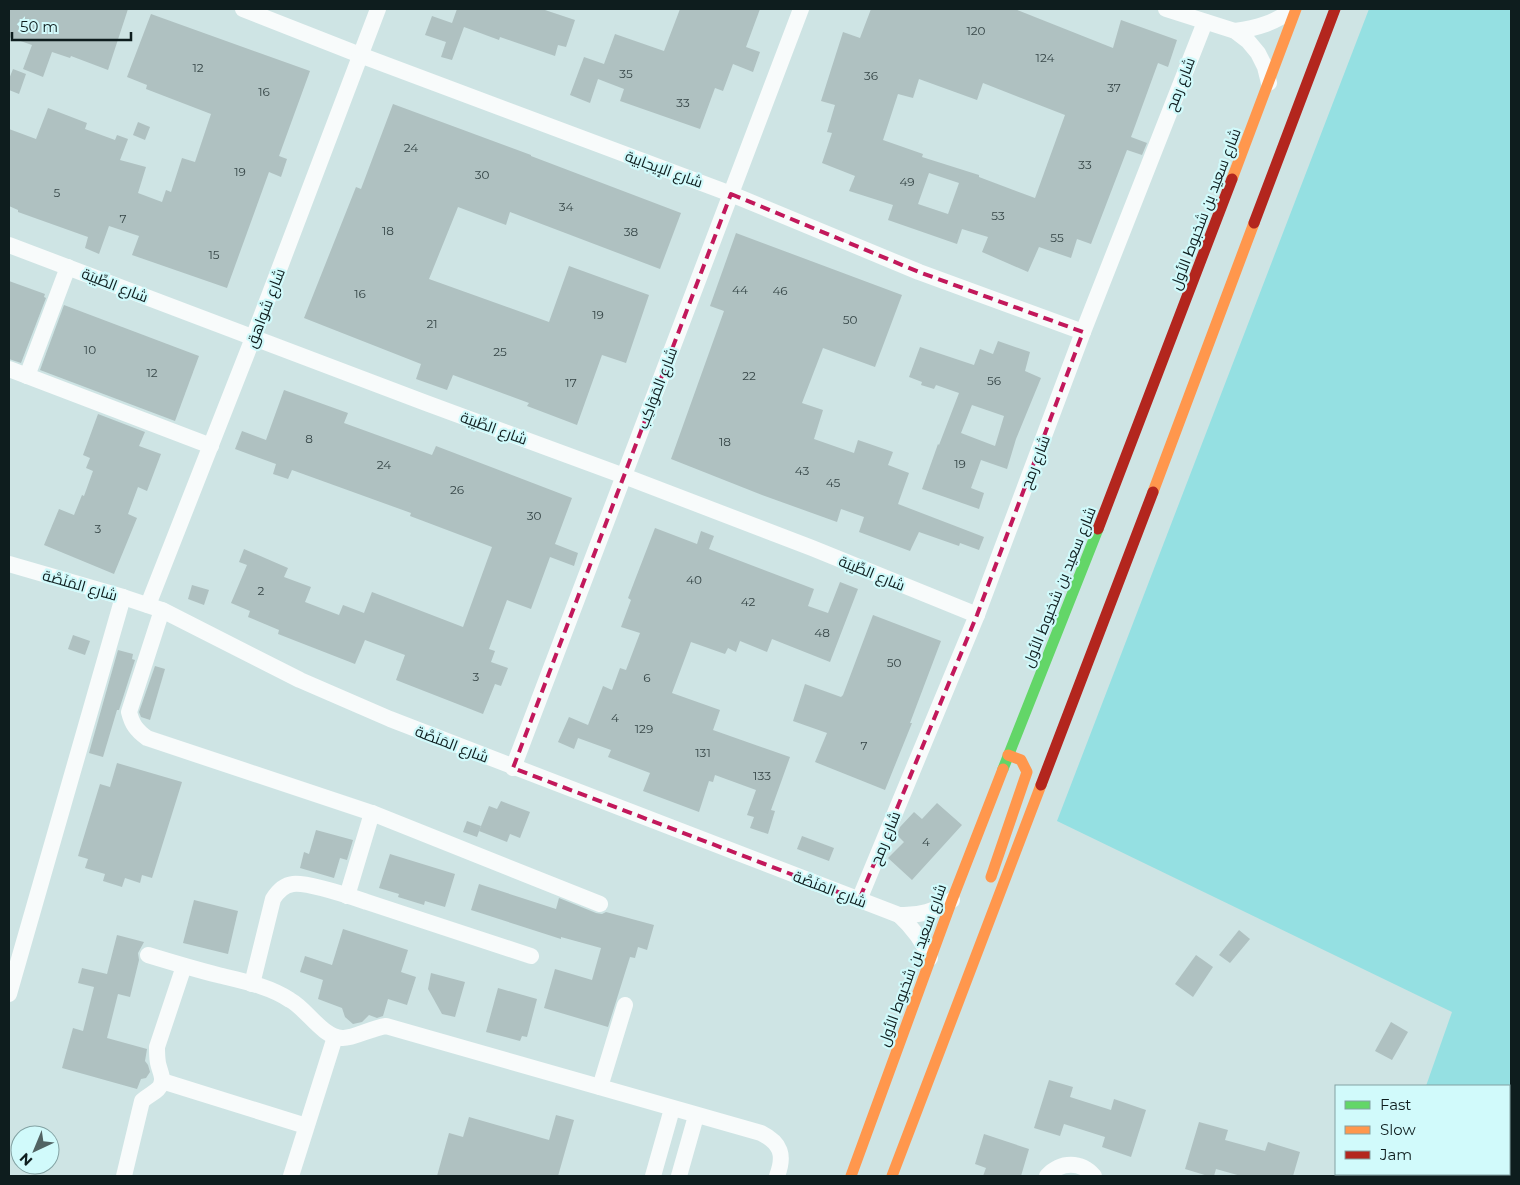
<svg xmlns="http://www.w3.org/2000/svg" width="1520" height="1185" viewBox="0 0 1520 1185" font-family="Montserrat,Cairo,sans-serif">
  <rect width="100%" height="100%" fill="#cee4e4"/>
  <polygon fill="#95e0e2" points="1369,9 1511,9 1511,1176 1502,1174 1509,1174 1509,1086 1426,1086 1452,1012 1057,821"/>
  <g fill="#afc1c1" fill-rule="evenodd">
    <polygon points="9,9 128,9 108,70 71,56 70,58 52,52 43,77 23,69 32,45 9,37"/>
    <polygon points="457,9 542,9 575,20 566,47 558,45 555,56 500,37 499,40 464,27 452,60 441,57 446,42 425,35 432,16 452,23"/>
    <polygon points="680,9 760,9 746,47 760,52 753,72 733,64 723,91 715,88 700,129 620,101 624,89 598,79 590,103 570,95 584,57 604,64 615,34 664,51"/>
    <path d="M871,9h144l98,39 8,-28 56,20 -9,27 -10,-4 -27,74 16,6 -5,12 -15,-5 -36,94 -14,-5 -6,19 -32,-11 -11,25 -46,-20 6,-15 -26,-8 -5,15 -69,-24 5,-15 -44,-14 6,-15 -33,-13 10,-30 -5,-1 8,-27 -14,-4 22,-69 17,6zM919,79l58,21 6,-17 82,32 -30,83 -56,-21v-2l-57,-18 1,-3 -40,-14 15,-46 15,4zM929,173l30,10 -11,31 -30,-10z"/>
    <polygon points="151,14 310,71 279,156 287,159 281,177 269,172 227,288 132,255 139,236 109,226 99,254 85,248 88,237 18,212 18,210 9,206 9,129 36,139 48,108 87,123 85,129 115,140 117,135 128,139 120,160 146,167 138,193 162,202 166,190 171,192 182,158 195,162 211,114 146,89 147,85 127,77"/>
    <polygon points="13,69 26,74 19,94 9,90 9,79"/>
    <polygon points="393,104 531,155 531,156 681,213 660,269 510,212 506,225 458,207 429,279 549,322 569,266 649,295 626,363 602,355 577,425 527,406 529,403 453,375 447,390 416,379 421,364 304,318 356,187 361,189"/>
    <polygon points="138,122 150,127 145,140 133,135"/>
    <polygon points="736,233 902,295 875,367 823,348 802,403 823,410 814,439 854,453 858,440 893,452 888,465 909,473 898,504 984,537 979,550 960,543 959,546 919,532 910,551 859,532 864,517 841,509 837,522 762,495 671,459 724,311 710,306"/>
    <polygon points="9,281 45,294 44,297 46,298 21,363 9,359"/>
    <polygon points="64,305 199,356 175,421 40,370"/>
    <path d="M998,341l32,11 -5,19 16,7 -25,61 -9,30 -26,-9 -10,28 13,5 -5,16 -57,-20 16,-45 1,1 20,-52 -23,-8 -2,4 -13,-4 1,-3 -13,-5 11,-30 54,18 6,-16 13,5zM972,405l32,11 -9,30 -34,-13z"/>
    <polygon points="284,390 348,413 344,423 432,455 436,446 572,498 555,544 578,553 574,566 550,557 531,609 507,600 489,649 495,651 491,662 508,668 501,686 495,684 483,714 396,680 405,655 365,640 355,664 278,634 279,630 248,617 250,611 231,603 247,565 239,562 244,549 288,568 284,577 311,587 305,602 339,615 343,605 364,613 372,592 463,627 492,547 410,516 411,513 292,470 288,479 273,474 276,464 235,449 242,431 266,440"/>
    <polygon points="98,414 145,432 139,446 161,454 147,491 138,487 128,514 137,518 114,574 44,545 59,509 74,515 82,495 84,496 93,471 86,468 90,458 83,455"/>
    <polygon points="655,528 697,544 701,531 714,536 709,549 814,589 808,606 828,613 840,582 858,589 830,662 772,639 767,652 740,641 736,652 728,648 725,654 691,642 672,693 720,710 713,730 790,757 771,810 775,811 768,834 750,828 754,817 747,815 756,790 715,775 713,782 709,781 699,812 643,791 650,773 608,757 611,750 578,738 574,749 558,742 569,717 588,725 603,686 612,690 620,668 626,670 640,633 621,627 631,600 628,598"/>
    <polygon points="192,585 209,590 204,605 188,599"/>
    <polygon points="873,615 941,641 910,723 912,723 885,790 815,762 827,733 793,721 805,684 841,697 843,695"/>
    <polygon points="73,635 90,641 85,655 68,649"/>
    <polygon points="118,650 133,654 132,659 135,660 119,710 117,710 103,757 89,753"/>
    <polygon points="155,666 165,669 150,720 141,717 139,712"/>
    <polygon points="117,763 182,782 152,878 142,875 140,883 125,878 122,887 103,881 105,874 85,868 88,859 78,856 100,784 110,787"/>
    <polygon points="501,801 530,812 520,838 510,834 507,842 479,831 489,806 497,809"/>
    <polygon points="937,803 962,825 912,880 888,858 904,842 897,835 900,827 914,812 922,819"/>
    <polygon points="467,821 481,826 477,837 463,832"/>
    <polygon points="316,830 353,840 347,860 340,858 334,878 300,868 304,852 309,854"/>
    <polygon points="802,836 834,848 829,861 797,849"/>
    <polygon points="390,854 455,874 445,907 425,901 424,905 398,897 399,894 379,888"/>
    <polygon points="479,884 556,909 559,898 596,913 602,914 606,912 654,925 647,950 638,947 635,958 630,957 608,1027 544,1008 555,969 592,980 601,948 561,937 561,939 471,910"/>
    <polygon points="194,900 238,911 228,954 183,943"/>
    <polygon points="343,929 408,950 401,972 416,977 407,1005 388,999 383,1016 377,1018 369,1015 362,1022 353,1024 345,1017 342,1008 318,999 323,980 300,972 305,956 332,965"/>
    <polygon points="1239,930 1250,939 1230,963 1219,955"/>
    <polygon points="117,935 144,942 138,953 139,960 130,997 118,994 107,1038 147,1049 145,1061 148,1065 150,1072 146,1078 141,1079 137,1089 62,1068 73,1028 83,1031 94,987 78,983 82,968 107,974"/>
    <polygon points="1196,955 1213,967 1193,997 1175,984"/>
    <polygon points="431,973 465,982 455,1017 442,1014 428,989"/>
    <polygon points="498,988 537,999 527,1037 522,1036 520,1041 486,1032"/>
    <polygon points="1391,1022 1408,1032 1392,1060 1375,1051"/>
    <polygon points="1049,1080 1073,1087 1070,1097 1111,1110 1114,1099 1146,1110 1131,1157 1102,1147 1105,1137 1064,1124 1060,1136 1034,1128"/>
    <polygon points="556,1115 574,1120 558,1176 437,1176 449,1133 463,1137 469,1117 549,1140"/>
    <polygon points="1199,1122 1228,1130 1225,1140 1265,1151 1268,1142 1300,1152 1293,1176 1241,1176 1216,1169 1214,1176 1208,1176 1185,1169"/>
    <polygon points="984,1134 1029,1149 1021,1176 983,1176 986,1168 975,1164"/>
  </g>
  <g fill="none" stroke-linecap="round" stroke-linejoin="round">
    <g stroke="#f8fbfb" stroke-width="16">
      <polyline points="243,9 360,55 731,194 919,272 1083,332"/>
      <polyline points="1166,9 1235,31 1248,41 1258,53 1265,67 1269,83"/>
      <path d="M1235,31c22,-3 40,-8 58,-22"/>
      <polyline points="9,245 426,403 624,476 812,548 977,615"/>
      <polyline points="9,369 211,446"/>
      <polyline points="27,376 68,267"/>
      <path d="M9,564l114,33 39,13 138,70 90,39 509,196c21,1 36,-4 53,-15"/>
      <polyline points="148,605 253,338 378,9"/>
      <path d="M162,610l-33,102c3,12 7,18 18,26l225,75 228,91"/>
      <polyline points="513,768 801,9"/>
      <polyline points="347,896 372,813"/>
      <polyline points="859,900 977,615 1083,332 1205,22"/>
      <path d="M899,915c14,13 24,26 31,43"/>
      <path d="M148,955c23,7 46,14 70,20 24,6 51,11 72,25 17,9 32,37 52,38 11,1 29,-10 44,-12l375,107c20,10 24,22 16,43"/>
      <path d="M252,984l21,-85c5,-8 11,-14 20,-15 15,-2 59,13 74,18 55,18 110,36 164,54"/>
      <polyline points="9,994 123,597"/>
      <polyline points="162,1081 306,1126"/>
      <polyline points="600,1087 625,1005"/>
      <path d="M124,1176l18,-75c5,-5 11,-7 16,-12 8,-9 2,-16 0,-26 -1,-6 -1,-11 -1,-16l27,-81"/>
      <polyline points="291,1176 335,1037"/>
      <polyline points="653,1176 672,1109"/>
      <polyline points="679,1176 696,1116"/>
      <path d="M1047,1176c14,-15 34,-15 47,0"/>
    </g>
    <polyline stroke="#63d668" stroke-width="11" points="1003,769 1098,529"/>
    <g stroke="#ff974d" stroke-width="11">
      <polyline points="1232,179 1296,9"/>
      <polyline points="1153,492 1254,223"/>
      <polyline points="991,877 1027,772 1021,760 1008,755"/>
      <polyline points="851,1176 952,900 1003,769"/>
      <polyline points="892,1176 1041,785"/>
    </g>
    <g stroke="#b3261e" stroke-width="11">
      <polyline points="1254,223 1335,9"/>
      <polyline points="1098,529 1232,179"/>
      <polyline points="1041,785 1153,492"/>
    </g>
  </g>
  <path fill="none" stroke="#c2185b" stroke-width="4" stroke-dasharray="10 6" stroke-linejoin="round" d="M731,194l188,78 164,60 -106,283 -118,285 -346,-132z"/>
  <g text-anchor="middle" dominant-baseline="central" stroke-width="4.5" stroke-linejoin="round" paint-order="stroke">
    <g font-size="12" fill="#364647">
      <text x="976" y="30">120</text>
      <text x="1045" y="57">124</text>
      <text x="198" y="67">12</text>
      <text x="626" y="73">35</text>
      <text x="871" y="75">36</text>
      <text x="1114" y="87">37</text>
      <text x="264" y="91">16</text>
      <text x="683" y="102">33</text>
      <text x="411" y="147">24</text>
      <text x="1085" y="164">33</text>
      <text x="240" y="171">19</text>
      <text x="482" y="174">30</text>
      <text x="907" y="181">49</text>
      <text x="57" y="192">5</text>
      <text x="566" y="206">34</text>
      <text x="998" y="215">53</text>
      <text x="123" y="218">7</text>
      <text x="388" y="230">18</text>
      <text x="631" y="231">38</text>
      <text x="1057" y="237">55</text>
      <text x="214" y="254">15</text>
      <text x="740" y="289">44</text>
      <text x="780" y="290">46</text>
      <text x="360" y="293">16</text>
      <text x="598" y="314">19</text>
      <text x="850" y="319">50</text>
      <text x="432" y="323">21</text>
      <text x="90" y="349">10</text>
      <text x="500" y="351">25</text>
      <text x="152" y="372">12</text>
      <text x="749" y="375">22</text>
      <text x="994" y="380">56</text>
      <text x="571" y="382">17</text>
      <text x="309" y="438">8</text>
      <text x="725" y="441">18</text>
      <text x="960" y="463">19</text>
      <text x="384" y="464">24</text>
      <text x="802" y="470">43</text>
      <text x="833" y="482">45</text>
      <text x="457" y="489">26</text>
      <text x="534" y="515">30</text>
      <text x="98" y="528">3</text>
      <text x="694" y="579">40</text>
      <text x="261" y="590">2</text>
      <text x="748" y="601">42</text>
      <text x="822" y="632">48</text>
      <text x="894" y="662">50</text>
      <text x="476" y="676">3</text>
      <text x="647" y="677">6</text>
      <text x="615" y="717">4</text>
      <text x="644" y="728">129</text>
      <text x="864" y="745">7</text>
      <text x="703" y="752">131</text>
      <text x="762" y="775">133</text>
      <text x="926" y="841">4</text>
    </g>
    <g font-size="15" fill="#0e1d1e" stroke="#d1fafb">
      <text transform="translate(1180 84) rotate(-69)">شارع رمح</text>
      <text transform="translate(664 169) rotate(20)">شارع الإيجابية</text>
      <text transform="translate(1205 209) rotate(-69)">شارع سعيد بن شخبوط الأول</text>
      <text transform="translate(115 285) rotate(21)">شارع الطِّيبَة</text>
      <text transform="translate(265 308) rotate(-69)">شارع شواهق</text>
      <text transform="translate(657 388) rotate(-69)">شارع المَوَاكِب</text>
      <text transform="translate(494 428) rotate(20)">شارع الطِّيبَة</text>
      <text transform="translate(1035 462) rotate(-69)">شارع رمح</text>
      <text transform="translate(872 573) rotate(22)">شارع الطِّيبَة</text>
      <text transform="translate(80 585) rotate(16)">شارع المَنَصَّة</text>
      <text transform="translate(1059 587) rotate(-68)">شارع سعيد بن شخبوط الأول</text>
      <text transform="translate(452 744) rotate(21)">شارع المَنَصَّة</text>
      <text transform="translate(885 838) rotate(-68)">شارع رمح</text>
      <text transform="translate(830 889) rotate(21)">شارع المَنَصَّة</text>
      <text transform="translate(912 965) rotate(-70)">شارع سعيد بن شخبوط الأول</text>
    </g>
  </g>
  <rect width="1520" height="1185" fill="none" stroke="#0e1d1e" stroke-width="20"/>
  <rect x="1335" y="1085" width="175" height="90" fill="#d1fafb" stroke="#83a2a3"/>
  <rect x="1345" y="1101" width="25" height="8" fill="#63d668" stroke="#83a2a3"/>
  <text x="1380" y="1110" font-size="15" fill="#0e1d1e">Fast</text>
  <rect x="1345" y="1126" width="25" height="8" fill="#ff974d" stroke="#83a2a3"/>
  <text x="1380" y="1135" font-size="15" fill="#0e1d1e">Slow</text>
  <rect x="1345" y="1151" width="25" height="8" fill="#b3261e" stroke="#83a2a3"/>
  <text x="1380" y="1160" font-size="15" fill="#0e1d1e">Jam</text>
  <g transform="translate(35 1150) rotate(224)"><circle r="24" fill="#d1fafb" stroke="#83a2a3"/>
  <path d="M0-4L9 19L0 12L-9 19Z" fill="#516363"/>
  <text y="-8" font-size="14" font-weight="bold" text-anchor="middle" fill="#0e1d1e">N</text>
  </g>
  <path d="M12 32v8h119v-8" fill="none" stroke="#0e1d1e" stroke-width="2.5"/>
  <text x="20" y="32" font-size="15" fill="#0e1d1e" stroke="#d1fafb" stroke-width="4" paint-order="stroke">50 m</text>
</svg>
